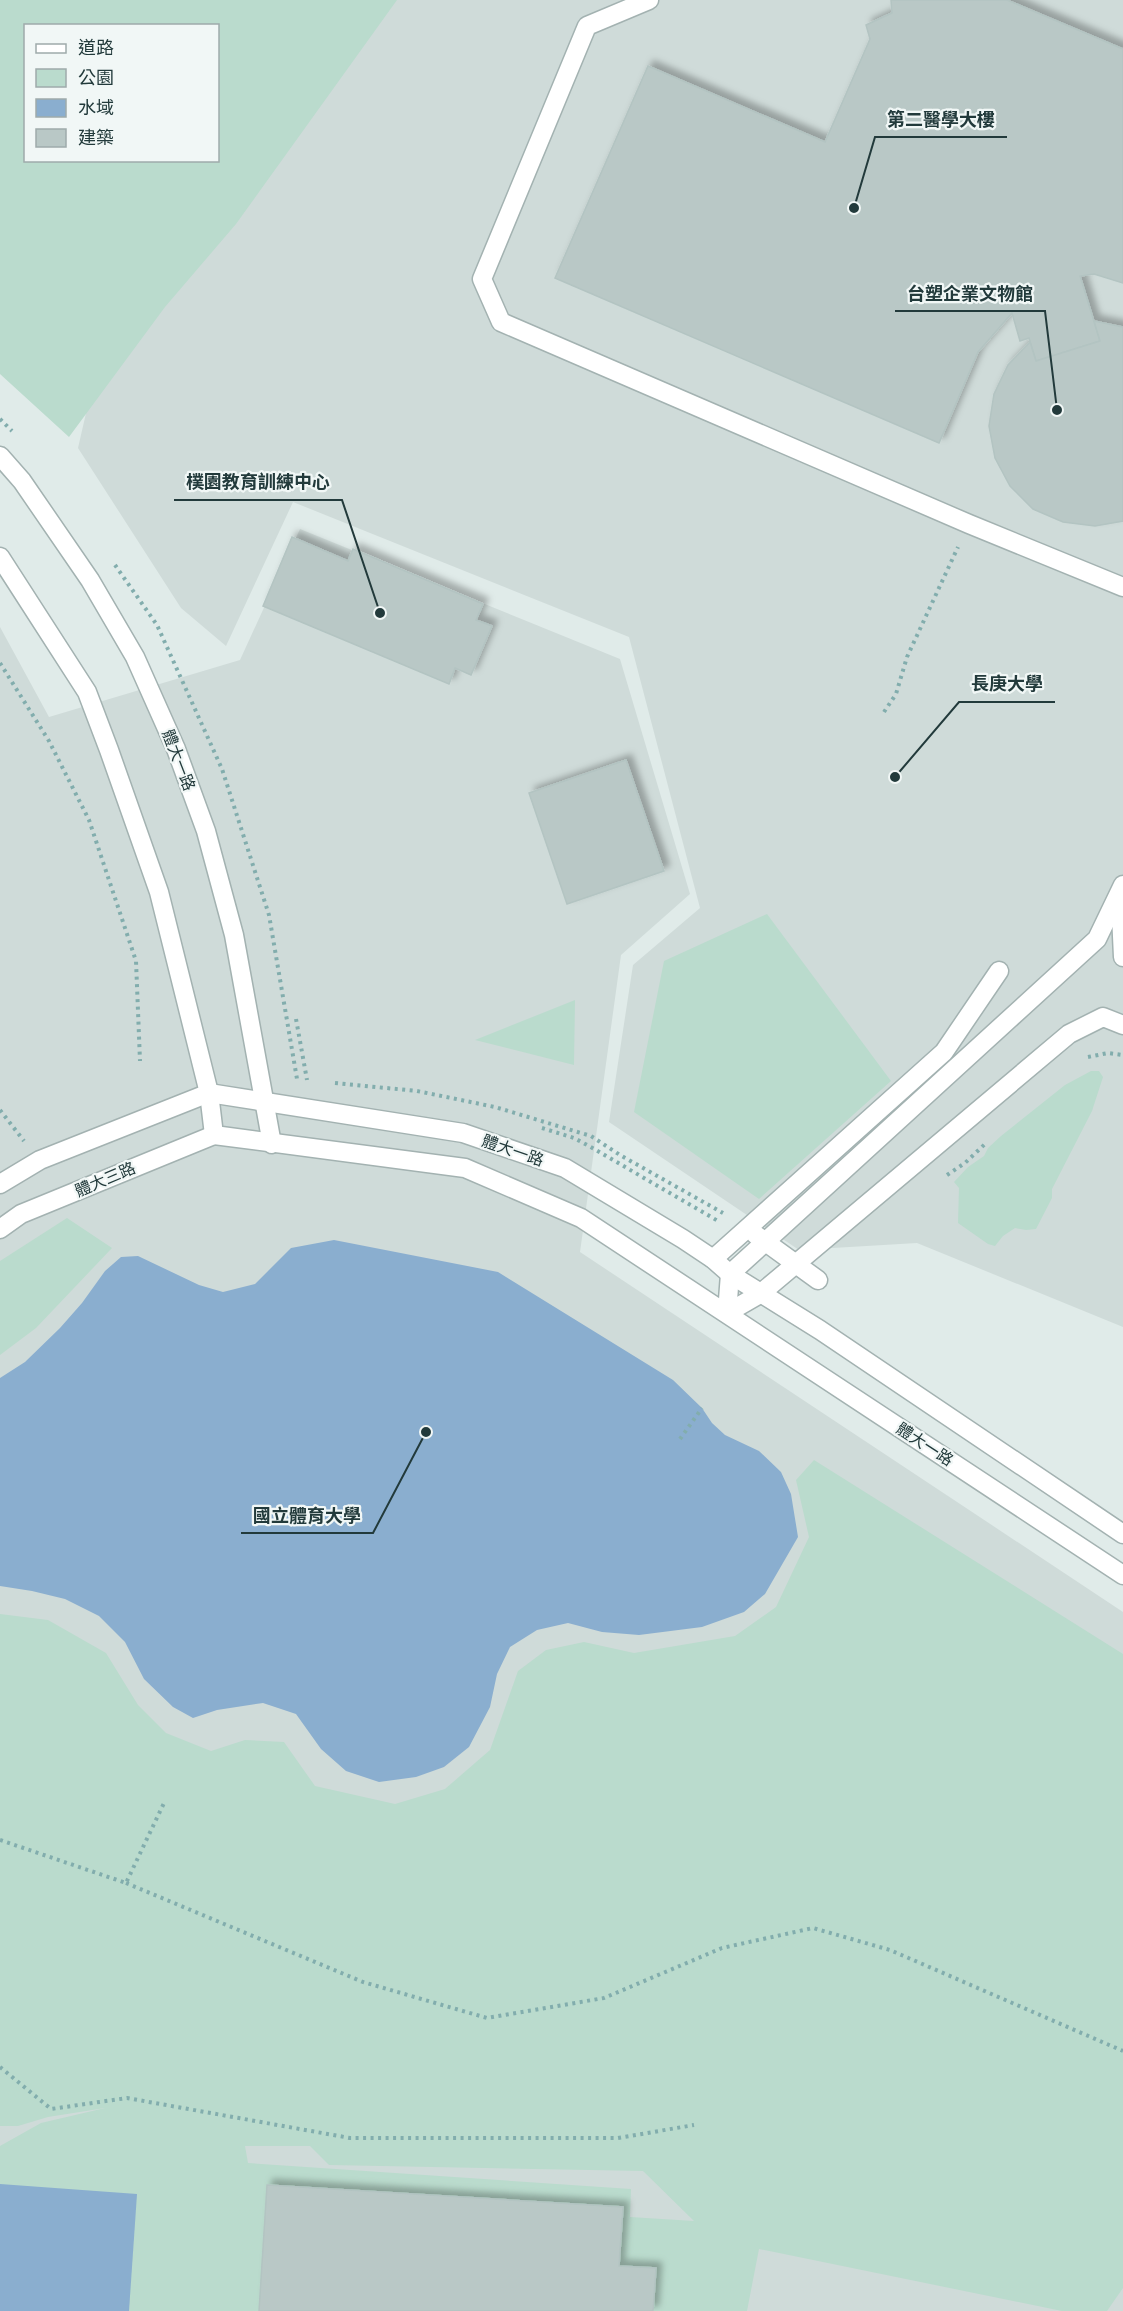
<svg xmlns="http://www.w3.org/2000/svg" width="1123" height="2311" viewBox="0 0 1123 2311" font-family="'PT Sans','Noto Sans TC',sans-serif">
  <defs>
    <filter id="shadow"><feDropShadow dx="5.5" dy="-5.5" stdDeviation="3" flood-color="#0004"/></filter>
  </defs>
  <rect width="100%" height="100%" fill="#e0ebe9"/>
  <g fill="#cfdbd9">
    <polygon points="181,0 1123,0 1123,1327 917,1243 799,1250 609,1122 633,965 700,908 629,637 293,502 226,646 181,608 78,448 144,161 218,160 218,26"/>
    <polygon points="300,529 620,659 690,894 621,955 580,1252 1123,1612 1123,2311 0,2311 0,627 49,717 240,660"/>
  </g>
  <g fill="#badbcd" fill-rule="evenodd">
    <path d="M0,0h397l-161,224 -71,83 -96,130 -69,-63zM26,26h192v134h-192z"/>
    <polygon points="767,914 891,1081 759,1199 634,1112 664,961"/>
    <polygon points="575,1000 574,1065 475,1040"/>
    <polygon points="1091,1071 1099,1071 1103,1077 1092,1111 1052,1189 1052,1198 1036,1229 1026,1230 1015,1228 1003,1236 995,1246 988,1244 958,1223 959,1188 954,1182 968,1167 984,1156 988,1148 1001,1136 1065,1085"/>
    <polygon points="67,1218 112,1248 36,1328 0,1355 0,1261"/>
    <path d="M814,1460l309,194v634l-16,23h-45l-303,-62 -12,62h-747v-165l41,-23 64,-15 -57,9 -30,9h-18v-512l48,6 58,33 32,52 28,28 45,18 34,-11 39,2 31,44 80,18 50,-15 45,-39 28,-79 28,-21 38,-8 50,11 101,-17 41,-29 33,-70 -13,-57zM245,2146h65l19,19 314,6 51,50 -64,-4 1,-28 -383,-26z"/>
  </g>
  <g fill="#8aaecf">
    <polygon points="334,1240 498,1272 673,1380 702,1408 712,1423 725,1435 759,1451 781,1472 791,1494 798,1537 765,1594 744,1612 702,1627 639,1635 602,1632 568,1623 537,1630 510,1647 497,1674 490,1707 469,1747 444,1767 416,1777 379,1782 346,1771 321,1749 296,1714 263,1703 217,1710 193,1718 173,1707 144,1679 125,1642 99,1616 65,1599 32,1591 0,1586 0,1378 25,1362 60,1328 82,1303 105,1271 121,1257 138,1256 199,1285 223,1292 255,1284 291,1248"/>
    <polygon points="0,2184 137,2194 129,2311 0,2311"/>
  </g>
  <g fill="#b9c8c6" stroke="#b3c4c2" stroke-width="1.5" filter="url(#shadow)">
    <polygon points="891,0 1007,0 1123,49 1123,283 1094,274 1080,276 1100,341 1036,361 1029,338 1020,341 1012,313 978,352 939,443 555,278 648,66 825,142 870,39 866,25 892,13"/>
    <polygon points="1094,321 1123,327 1123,521 1095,526 1063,522 1033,509 1010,486 995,458 989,426 994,394 1008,365 1030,342 1036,361 1100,341"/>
    <polygon points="292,537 348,561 353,549 483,604 476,620 492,626 471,675 455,668 449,684 263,606"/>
    <polygon points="626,760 664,871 567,904 529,793"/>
    <polygon points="267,2185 623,2207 619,2266 656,2268 653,2311 259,2311"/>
  </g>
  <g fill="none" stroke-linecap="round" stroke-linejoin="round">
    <g stroke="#a3b2b1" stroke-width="21">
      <g id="minor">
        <polyline points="649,0 587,26 482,279 501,322 969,524 1123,587"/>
        <polyline points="0,456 22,481 90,580 135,657 176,749 206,831 234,935 272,1144"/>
        <polyline points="0,557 87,692 109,750 159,892 209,1093 214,1135 465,1168 581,1218 1123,1575"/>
        <polyline points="1120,894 1123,957"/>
        <polyline points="209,1093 463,1133 565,1168 683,1239 713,1259 730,1274 820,1330 1123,1534"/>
        <polyline points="0,1184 40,1160 209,1093"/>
        <polyline points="0,1229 21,1214 214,1135"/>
        <polyline points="756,1235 818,1280"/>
        <polyline points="713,1259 944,1052 999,971"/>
        <polyline points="730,1274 1097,939 1123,885"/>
        <polyline points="727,1313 760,1294 1069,1034 1103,1017 1123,1025"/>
        <polyline points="727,1313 730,1274"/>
      </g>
    </g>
    <g stroke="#82adad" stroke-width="4" stroke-dasharray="3 4.5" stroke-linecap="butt">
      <polyline points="0,419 12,431"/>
      <polyline points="115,565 157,625 222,769 269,915 297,1079"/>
      <polyline points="0,663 49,741 89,820 136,961 140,1061"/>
      <polyline points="884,712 896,694 907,657 958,547"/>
      <polyline points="296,1019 307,1080"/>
      <polyline points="1088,1057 1108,1053 1123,1055"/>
      <polyline points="335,1083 417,1091 495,1107 591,1136 620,1155 723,1213"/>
      <polyline points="0,1110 24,1141"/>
      <polyline points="542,1128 574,1138 589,1146 718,1221"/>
      <polyline points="947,1175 965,1163 985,1144"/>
      <polyline points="680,1439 702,1408"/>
      <polyline points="0,1840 126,1883 164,1803"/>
      <polyline points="126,1883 363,1982 487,2018 604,1998 722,1948 813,1928 890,1950 1123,2051"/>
      <polyline points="0,2067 51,2109 127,2098 350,2138 618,2138 694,2125"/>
    </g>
    <use href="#minor" stroke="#fff" stroke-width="18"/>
  </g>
  <g text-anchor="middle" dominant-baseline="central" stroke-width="4.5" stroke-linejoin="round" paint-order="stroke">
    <g font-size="16" fill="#223a3b" stroke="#f1f7f6">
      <text transform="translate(179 760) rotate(69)">體大一路</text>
      <text transform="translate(513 1150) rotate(19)">體大一路</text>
      <text transform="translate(105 1179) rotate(-23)">體大三路</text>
      <text transform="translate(925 1444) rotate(33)">體大一路</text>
    </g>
  </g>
  <path fill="none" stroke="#223a3b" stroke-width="2" d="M854 208L875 137H1007M1057 410L1045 311H895M380 613L342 500H174M895 777L959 702H1055M426 1432L373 1533H241"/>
  <g fill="#223a3b" stroke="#f1f7f6" stroke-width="2">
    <circle cx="854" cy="208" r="6"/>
    <circle cx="1057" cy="410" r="6"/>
    <circle cx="380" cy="613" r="6"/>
    <circle cx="895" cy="777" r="6"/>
    <circle cx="426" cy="1432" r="6"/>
  </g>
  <g font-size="18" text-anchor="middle" font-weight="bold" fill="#223a3b" stroke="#f1f7f6" stroke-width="4.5" stroke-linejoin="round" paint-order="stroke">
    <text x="941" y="126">第二醫學大樓</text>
    <text x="970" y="300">台塑企業文物館</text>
    <text x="258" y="488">樸園教育訓練中心</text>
    <text x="1007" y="690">長庚大學</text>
    <text x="307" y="1522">國立體育大學</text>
  </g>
  <rect x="24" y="24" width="195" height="138" fill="#f1f7f6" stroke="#9eabab" stroke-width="1.5"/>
  <rect x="36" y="44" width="30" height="9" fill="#ffffff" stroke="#9eabab" stroke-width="1.5"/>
  <text x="78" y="54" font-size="18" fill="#223a3b">道路</text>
  <rect x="36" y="69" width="30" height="18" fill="#badbcd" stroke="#9eabab" stroke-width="1.5"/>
  <text x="78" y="84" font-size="18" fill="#223a3b">公園</text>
  <rect x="36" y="99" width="30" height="18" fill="#8aaecf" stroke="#9eabab" stroke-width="1.5"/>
  <text x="78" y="114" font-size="18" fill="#223a3b">水域</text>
  <rect x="36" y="129" width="30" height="18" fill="#b9c8c6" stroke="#9eabab" stroke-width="1.5"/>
  <text x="78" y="144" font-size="18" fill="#223a3b">建築</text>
</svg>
